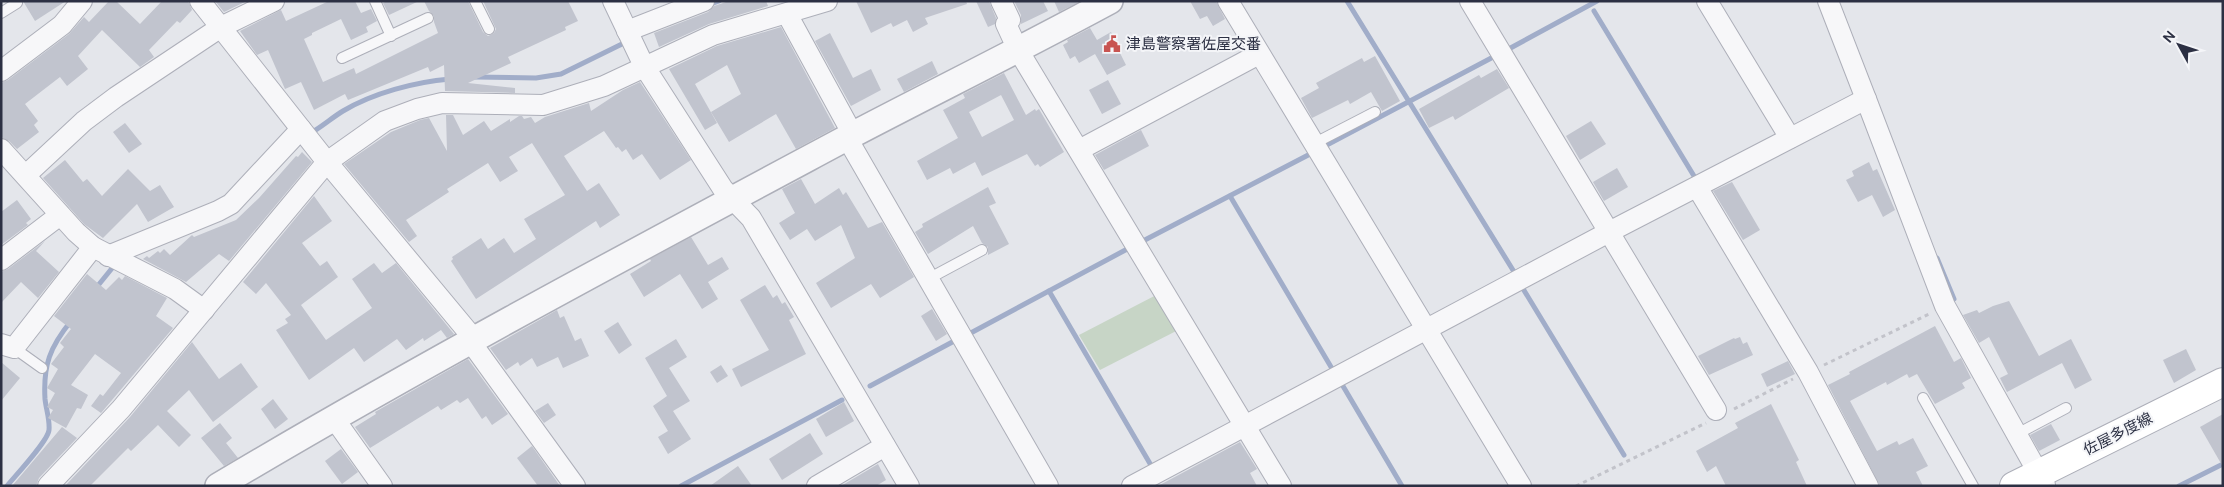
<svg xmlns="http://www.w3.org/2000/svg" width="2224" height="487" viewBox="0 0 2224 487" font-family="'DM Sans','Noto Sans JP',sans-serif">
  <rect width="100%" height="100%" fill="#e4e6eb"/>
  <polygon fill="#c7d5c6" points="1162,292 1184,327 1100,370 1079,335"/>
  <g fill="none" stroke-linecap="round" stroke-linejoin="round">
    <g stroke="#a1adc9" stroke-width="5">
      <polyline points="1347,1 1516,275"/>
      <polyline points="708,5 719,1"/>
      <polyline points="1594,11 1697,181"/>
      <polyline points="1505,51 1597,1"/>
      <polyline points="475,77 536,78 561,74 622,44"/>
      <path d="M314,131c10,-6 19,-14 29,-20 30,-18 72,-29 107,-32"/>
      <polyline points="1323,147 1497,55"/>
      <polyline points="1230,196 1334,372"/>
      <polyline points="1141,242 1314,152"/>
      <polyline points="1937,258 1954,299"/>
      <polyline points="1522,287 1624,455"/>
      <polyline points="96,288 113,267"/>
      <polyline points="1049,291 1152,467"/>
      <polyline points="967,335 1131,247"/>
      <polyline points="1340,381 1402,486"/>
      <polyline points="870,386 958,339"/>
      <path d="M7,486c9,-11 41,-45 42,-56 1,-10 -3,-21 -4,-31 -2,-34 5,-52 26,-78"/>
      <polyline points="681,486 842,400"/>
      <polyline points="2179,486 2223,464"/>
    </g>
  </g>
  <g fill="#c1c4ce" fill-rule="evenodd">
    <polygon points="23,1 66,1 35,21"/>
    <polygon points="109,1 116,1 140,24 162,1 188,1 192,10 180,23 177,21 149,50 154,57 140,67 102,30 78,56 88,69 67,86 60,77 25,104 38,121 34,125 39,132 17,149 9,141 1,137 1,83 8,80 69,34 84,17 89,22"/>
    <polygon points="215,1 247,1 224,12"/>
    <polygon points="329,1 355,1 361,13 371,9 377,21 366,27 368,32 351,40 341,19 312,33 312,35 304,39 323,82 354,68 356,74 438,33 434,22 434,16 429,11 424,1 468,1 483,32 488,36 494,33 496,29 483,1 568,1 578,21 565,27 566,30 508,57 511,63 468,83 515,88 515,93 445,91 444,65 430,72 428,67 348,100 345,94 314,110 301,82 285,89 268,50 257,55 240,31 281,10 286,21"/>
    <polygon points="387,1 419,1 389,15 383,3"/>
    <polygon points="729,1 766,1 768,6 709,24 659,47 654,33 708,12 714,6"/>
    <polygon points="856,1 966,1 967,4 925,18 928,24 913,32 907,20 893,27 891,23 871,33"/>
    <polygon points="976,1 989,1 996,18 995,24 988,27"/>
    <polygon points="1014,1 1043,1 1048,11 1021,24 1021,15"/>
    <polygon points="1054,1 1076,1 1077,3 1059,12"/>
    <polygon points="1190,1 1216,1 1225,19 1213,26 1207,16 1200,19"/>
    <polygon points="781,27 835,128 796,149 776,114 729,142 711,112 741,94 727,65 695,84 717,123 705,130 669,69 717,46"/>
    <polygon points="1090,28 1097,40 1111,32 1121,50 1119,51 1126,65 1107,75 1095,54 1079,63 1075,56 1070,59 1063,45 1068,42 1067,40"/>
    <polygon points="830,33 853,78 871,69 881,90 851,106 815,41"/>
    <polygon points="1375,56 1400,101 1382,111 1371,92 1350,104 1348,100 1312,118 1301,98 1319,88 1316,83 1362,58 1364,62"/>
    <polygon points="932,61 938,74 904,92 897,79"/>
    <polygon points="1497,69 1509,88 1455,120 1453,116 1429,128 1419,109 1479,75 1481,78"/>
    <path d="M1004,73l22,42 9,-6 1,2 3,-2 25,43 -24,15 -2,-3 -3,2 -8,-12 -45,22 -7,-14 -22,12 -3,-6 -23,12 -10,-19 41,-23 -15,-28 22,-12 -2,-4zM1001,95l13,25 -32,17 -13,-25z"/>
    <polygon points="1108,80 1121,104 1102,114 1089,90"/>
    <polygon points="640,82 691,160 660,180 642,154 633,160 626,149 622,152 618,147 616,148 604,131 564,156 587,191 599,183 620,215 600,228 596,221 476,299 451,261 453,259 452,257 481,238 488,249 504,238 514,253 536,239 524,219 565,195 532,143 509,157 518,171 500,182 488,163 447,189 449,192 406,220 417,236 409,242 344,164 391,132 420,120 429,118 447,151 446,115 453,115 463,135 484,121 491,131 510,119 510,122 519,116 522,116 524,119 531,117 535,123 545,117 589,103 591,111 623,90"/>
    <polygon points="1591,121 1606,144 1580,160 1566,136"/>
    <polygon points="125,123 142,144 129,153 113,132"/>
    <polygon points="1141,130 1149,146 1104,170 1095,155"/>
    <polygon points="302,152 312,162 229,261 219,254 186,282 143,259 147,256 149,258 158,251 160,253 164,249 170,255 192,235 194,237 236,220 259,198 296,156 298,157"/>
    <polygon points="65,160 83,182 87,179 102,196 128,169 150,191 160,185 174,207 148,222 137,204 103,238 84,224 43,178"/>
    <polygon points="1869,162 1873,171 1877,169 1895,210 1883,217 1872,195 1858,202 1846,180 1854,176 1852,171"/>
    <polygon points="1617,168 1628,187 1604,201 1593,182"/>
    <polygon points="801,179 815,204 839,188 843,195 846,192 868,228 882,222 914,277 880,298 871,284 831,308 816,283 855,258 841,225 815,241 807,229 790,240 779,223 795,213 782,189"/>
    <polygon points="1732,182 1760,230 1743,240 1713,191"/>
    <polygon points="988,187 996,203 989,206 1009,244 988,255 988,247 982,243 973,226 928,254 915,232 923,227 922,224"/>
    <polygon points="314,196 332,221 302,243 320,266 327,261 338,277 301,305 326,340 372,308 352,279 374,263 382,273 396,263 454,334 447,338 441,330 424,341 423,338 406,350 397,339 364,362 354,348 309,380 276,330 288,323 285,319 291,315 266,283 256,294 243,282"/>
    <polygon points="17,200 31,219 26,223 28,225 1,245 1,212"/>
    <polygon points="691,237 708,265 722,257 729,269 708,282 718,299 702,309 680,274 644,297 630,274 651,261 650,259"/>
    <polygon points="45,241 36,251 59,272 38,298 21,282 1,303 1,272 8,269"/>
    <polygon points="87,274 106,290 119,277 122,280 125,276 167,298 156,316 173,328 101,413 91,406 100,394 103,396 121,373 95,354 71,385 88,395 81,409 77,408 66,428 48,418 53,410 47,407 55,393 47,388 58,369 51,364 64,347 60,343 71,329 54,316"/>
    <polygon points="765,285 773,298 777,295 782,304 785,302 794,317 789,320 806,354 741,387 732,369 769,350 740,300"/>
    <polygon points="2009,301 2039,356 2071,339 2092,380 2075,389 2062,363 2007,392 2000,378 2008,374 1989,337 1979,343 1963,315 1977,310 1979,313 1993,306"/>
    <polygon points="932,309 947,334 936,341 921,316"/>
    <polygon points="557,310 560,318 564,316 575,341 581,338 589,356 563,368 558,357 537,367 532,358 520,366 518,362 506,370 490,348"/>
    <polygon points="618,322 632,345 619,354 604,331"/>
    <polygon points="1935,326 1954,362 1961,358 1971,378 1962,383 1965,388 1935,404 1917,374 1909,378 1907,374 1887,385 1886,382 1850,401 1877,451 1897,441 1899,445 1913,438 1928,466 1916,472 1923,486 1880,486 1828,385 1850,374 1849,372"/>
    <polygon points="1740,337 1743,344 1747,342 1753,355 1709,375 1698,356 1734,338 1735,339"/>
    <polygon points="676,339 687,357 669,368 690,401 673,411 691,439 668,454 658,437 668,431 653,406 667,396 645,358"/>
    <polygon points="192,342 219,379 241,363 258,387 213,422 189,390 167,411 191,435 179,447 158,425 131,451 128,448 90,486 65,486 130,417"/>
    <polygon points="2186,349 2196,370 2174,383 2163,360"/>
    <polygon points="468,359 508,414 492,425 486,416 482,419 468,398 460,403 457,400 441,410 438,406 370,448 355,427 376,414 375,412"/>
    <polygon points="1788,361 1795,374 1767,387 1761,374"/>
    <polygon points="1,362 20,378 1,401"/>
    <polygon points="721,365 728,376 717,383 710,372"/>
    <polygon points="273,399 288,419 275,429 261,409"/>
    <polygon points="844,402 854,421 826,437 816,419"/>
    <polygon points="548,403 556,415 544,423 535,411"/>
    <polygon points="1771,404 1799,460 1796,462 1807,486 1726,486 1716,466 1707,472 1696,451 1738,428 1735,423"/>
    <polygon points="2223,414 2223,467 2200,427"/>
    <polygon points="220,423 232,438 226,443 238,458 224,466 201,438"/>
    <polygon points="2051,424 2060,440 2039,451 2030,435"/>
    <polygon points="62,427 77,438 39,478 36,486 12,486"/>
    <polygon points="810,433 823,454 782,480 769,459"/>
    <polygon points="1240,442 1257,469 1250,473 1257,486 1158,486"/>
    <polygon points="532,446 560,486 538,486 517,458"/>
    <polygon points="341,449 358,472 342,484 325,461"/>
    <polygon points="878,464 886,480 876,486 841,486"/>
    <polygon points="738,466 752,486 710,486"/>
  </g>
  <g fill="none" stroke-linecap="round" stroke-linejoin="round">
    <g stroke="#adafb9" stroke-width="12">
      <g id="service">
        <polyline points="375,1 391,36"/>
        <polyline points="475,1 489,29"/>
        <polyline points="1,13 17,3"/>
        <polyline points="342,58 428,18"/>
        <polyline points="1315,143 1375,112"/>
        <polyline points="928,279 982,250"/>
        <polyline points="14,348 42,368"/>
        <polyline points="1923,398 1973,486"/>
        <polyline points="2017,434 2066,408"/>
      </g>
    </g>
    <g stroke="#adafb9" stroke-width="22">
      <g id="minor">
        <polyline points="200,1 327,162 474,339"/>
        <polyline points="613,1 644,66 723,189 751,218 909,486"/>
        <polyline points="1001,1 1010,20 1006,24 1018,50 1281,486"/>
        <polyline points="1228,1 1521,486"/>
        <polyline points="1470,1 1716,410"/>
        <polyline points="1707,1 1790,138"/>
        <polyline points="1828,1 1866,99"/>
        <polyline points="787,14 853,135"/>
        <polyline points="627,31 704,1"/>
        <polyline points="1,71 62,25 82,1"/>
        <polyline points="847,138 1048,486"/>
        <polyline points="1,149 76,232 93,247 175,289 204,310"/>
        <polyline points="1079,150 1259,54"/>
        <polyline points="26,175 84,121 116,97 221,27 274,1"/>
        <polyline points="1697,187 1808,372 1868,486"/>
        <polyline points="108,256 218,211 231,204 301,129"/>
        <polyline points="1,260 60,215"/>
        <polyline points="470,341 575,486"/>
        <polyline points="1,344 14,348 93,247"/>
        <polyline points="333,417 382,486"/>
        <polyline points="48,486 121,409 327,162 385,121 417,109 442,103 543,105 604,86 713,35 827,1"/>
        <polyline points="817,486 885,446"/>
        <polyline points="1132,486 1609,232 1866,99 1945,306 2045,485"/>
      </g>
    </g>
    <g stroke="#adafb9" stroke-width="28">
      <path id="tertiary" d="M218,486c208,-124 421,-237 634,-351 86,-45 173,-88 258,-134"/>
    </g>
    <g stroke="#adafb9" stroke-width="30">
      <polyline id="secondary" points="2014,486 2223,382"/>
    </g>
    <g stroke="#c2c3ca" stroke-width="3" stroke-dasharray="4 4" stroke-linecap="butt">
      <polyline points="1824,365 1931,313"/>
      <polyline points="1734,409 1793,379"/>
      <polyline points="1576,486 1706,423"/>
    </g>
    <use href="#service" stroke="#f7f7f9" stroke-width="10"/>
    <use href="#minor" stroke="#f7f7f9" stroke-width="20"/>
    <use href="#tertiary" stroke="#f7f7f9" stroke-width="25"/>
    <use href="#secondary" stroke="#fff" stroke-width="28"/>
  </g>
  <defs>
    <g id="civic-bare" transform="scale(1.35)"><path d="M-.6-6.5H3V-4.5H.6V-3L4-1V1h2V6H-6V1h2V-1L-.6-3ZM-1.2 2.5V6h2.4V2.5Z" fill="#c85451" stroke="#f4f5f8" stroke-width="2.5" paint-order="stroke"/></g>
  </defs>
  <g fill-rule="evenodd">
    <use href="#civic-bare" x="1112" y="44"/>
  </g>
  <g text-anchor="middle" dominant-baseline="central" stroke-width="4" stroke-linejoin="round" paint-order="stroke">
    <g font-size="15" fill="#2c3043" stroke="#f4f5f8" text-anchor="start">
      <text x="1126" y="44">津島警察署佐屋交番</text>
    </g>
    <g font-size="15" fill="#2c3043" stroke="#f4f5f8">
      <text transform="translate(2118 434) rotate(-27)">佐屋多度線</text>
    </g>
  </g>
  <rect width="2224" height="487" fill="none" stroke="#2c3043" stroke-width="5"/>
  <g transform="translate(2179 45) rotate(310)" stroke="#f4f5f8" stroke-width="4" paint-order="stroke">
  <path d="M0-4L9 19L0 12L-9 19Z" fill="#2c3043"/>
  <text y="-8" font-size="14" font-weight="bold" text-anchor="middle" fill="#2c3043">N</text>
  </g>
</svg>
